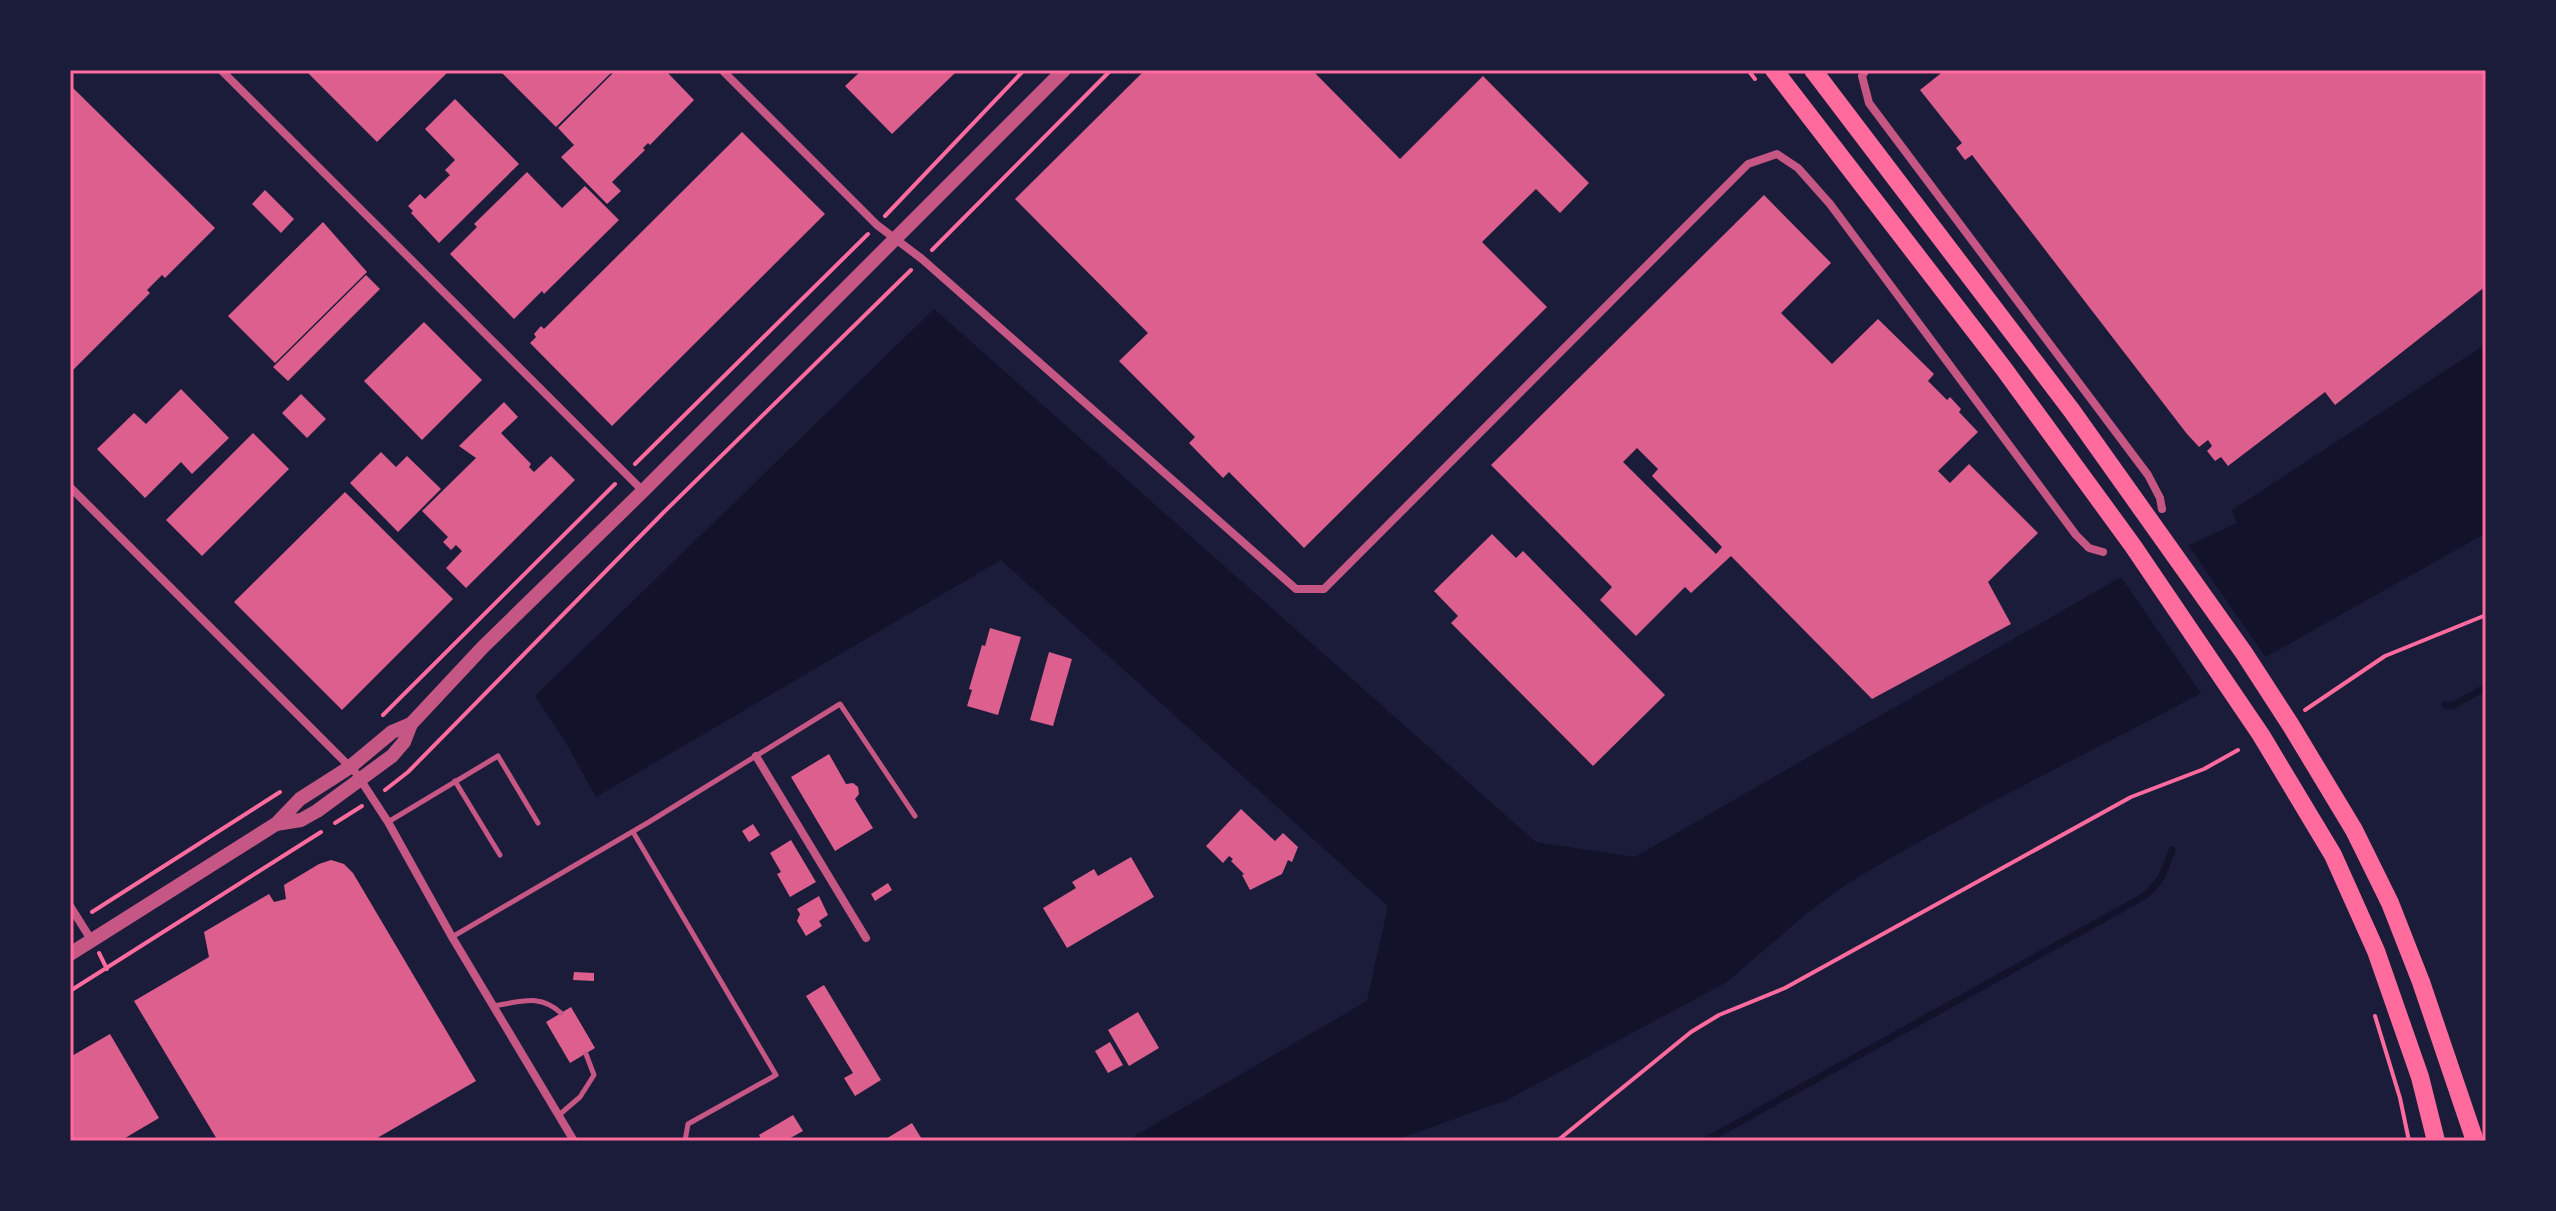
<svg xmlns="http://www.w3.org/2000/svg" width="2556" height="1211" viewBox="0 0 2556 1211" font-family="'Asap Condensed',sans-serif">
  <rect width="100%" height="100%" fill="#1b1b3a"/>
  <polygon fill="#12122b" points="934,309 1536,842 1635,857 2121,577 2237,523 2232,510 2486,344 2486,533 2198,695 1984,806 1894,856 1847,884 1807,913 1727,982 1507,1100 1393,1141 1126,1141 1367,1001 1388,906 1001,560 596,797 566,743 535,696"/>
  <polygon fill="#1b1b3a" points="2186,542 2268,661 2203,696 2119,574"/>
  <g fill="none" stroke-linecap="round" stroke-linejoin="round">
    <g stroke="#12122b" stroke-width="7">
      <polyline points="2445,705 2452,706 2486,687"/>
      <path d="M1705,1141l436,-243c19,-12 24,-28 31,-48"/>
    </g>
  </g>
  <g fill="#dd5f8e" fill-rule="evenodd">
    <polygon points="305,70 450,70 377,142"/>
    <polygon points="499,70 614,70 556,127"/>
    <polygon points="616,70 665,70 694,100 650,145 648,143 643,148 645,150 612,182 621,191 607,204 561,157 574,145 558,128"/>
    <polygon points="862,70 958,70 892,134 845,86"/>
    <polygon points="1145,70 1312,70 1400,159 1483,76 1589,183 1560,213 1536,189 1482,242 1547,307 1304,548 1229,472 1223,478 1189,443 1195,437 1119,361 1148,333 1015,199"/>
    <polygon points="1945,70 2486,70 2486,286 2335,405 2325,392 2228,466 2221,457 2215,461 2207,451 2212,446 2208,440 2199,447 2187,434 1972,155 1965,160 1956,148 1962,143 1920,90"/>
    <polygon points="70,85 215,228 165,278 162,275 147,290 150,293 70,373"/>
    <polygon points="455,99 519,164 439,243 411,213 413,211 408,206 420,194 425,199 450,175 445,170 455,160 425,129"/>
    <polygon points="742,132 825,214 612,426 530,343 536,337 534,334 541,326 544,329"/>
    <polygon points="527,172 562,208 585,186 619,220 544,294 542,291 514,319 450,254 477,227 474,224"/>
    <polygon points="265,190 294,219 281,233 252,204"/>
    <path d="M1764,195l67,68 -50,50 51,51 46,-45 56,55 -6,7 19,19 3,-3 11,12 -2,3 19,20 -40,39 12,12 19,-19 69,69 -50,49 23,42 -139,75 -141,-143 -40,37 -6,-6 -49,49 -36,-36 12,-13 -121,-122zM1637,448l21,21 -6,7 70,71 -6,7 -93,-92z"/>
    <polygon points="323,222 367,272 275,363 228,316"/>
    <polygon points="366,275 380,289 288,381 273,367"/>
    <polygon points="424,322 482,380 422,440 364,381"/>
    <polygon points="181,389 229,438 192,474 181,462 145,498 97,449 134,413 146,424"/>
    <polygon points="301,394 326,419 307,438 282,413"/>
    <polygon points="504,402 518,417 501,433 531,464 529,467 534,472 551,456 575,480 466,588 446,568 462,551 456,545 451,550 443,542 448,537 422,511 476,458 459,446"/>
    <polygon points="253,433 289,469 202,556 166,520"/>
    <polygon points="381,452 396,467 407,456 441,489 398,532 350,483"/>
    <polygon points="345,492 453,599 342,710 234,602"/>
    <polygon points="1492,534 1516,558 1523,551 1665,695 1593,766 1451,623 1458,616 1434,591"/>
    <polygon points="990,628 1021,637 998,715 967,706 972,690 969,689 982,645 985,646"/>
    <polygon points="1049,652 1072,659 1053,726 1030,720"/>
    <polygon points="829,754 846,784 853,783 858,787 859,794 855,799 873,828 835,851 791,777"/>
    <polygon points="1241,809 1275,841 1283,833 1298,847 1292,862 1288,860 1282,874 1250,890 1242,875 1244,874 1231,861 1233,859 1229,856 1223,863 1206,846"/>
    <polygon points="753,824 760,835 749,842 742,831"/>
    <polygon points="791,840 816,882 790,897 777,874 781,872 770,853"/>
    <polygon points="1131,857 1154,897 1067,948 1043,908 1076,888 1072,882 1094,869 1098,876"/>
    <polygon points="331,860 344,864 353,873 476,1081 372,1141 218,1141 134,1001 209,957 204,932 269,894 274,902 286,899 284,885 319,864"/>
    <polygon points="888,883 892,890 875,901 871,894"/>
    <polygon points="819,896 828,915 819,921 822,926 806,936 797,921 800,914 797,909"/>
    <polygon points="574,972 594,973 594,981 573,980"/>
    <polygon points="824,985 881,1080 855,1096 844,1078 853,1073 806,996"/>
    <polygon points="571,1007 595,1048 570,1063 546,1022"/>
    <polygon points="1138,1012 1159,1048 1129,1066 1108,1030"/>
    <polygon points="110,1034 159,1118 120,1141 73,1141 70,1136 70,1057"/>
    <polygon points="1110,1042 1123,1065 1108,1073 1095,1051"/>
    <polygon points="793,1115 803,1131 785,1141 762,1141 759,1135"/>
    <polygon points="912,1123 923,1141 882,1141 889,1137"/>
  </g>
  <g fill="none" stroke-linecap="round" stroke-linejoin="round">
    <g stroke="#ff6b9d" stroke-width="4">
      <polyline points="1748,70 1755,79"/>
      <polyline points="885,216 1024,70"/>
      <polyline points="932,250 1111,70"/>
      <polyline points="635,464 868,234"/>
      <polyline points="2305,710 2385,656 2486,615"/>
      <polyline points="383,715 615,484"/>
      <polyline points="385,790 408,772 664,512 911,270"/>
      <polyline points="335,823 362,806"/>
      <polyline points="92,912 280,792"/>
      <polyline points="99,953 107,969"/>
      <polyline points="70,991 321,832"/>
      <polyline points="2375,1016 2400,1098 2409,1141"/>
      <polyline points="1557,1141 1691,1032 1719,1015 1785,988 2131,797 2204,769 2238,750"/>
    </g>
    <g stroke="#c65784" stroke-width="5">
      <polyline points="455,781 500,855"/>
      <polyline points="388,822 498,756 538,823"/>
      <polyline points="633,832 776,1075 688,1124 685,1141"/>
      <polyline points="452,937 649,822 840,704 915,816"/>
      <path d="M493,1006c28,-4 46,-13 68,7"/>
      <polyline points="559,1115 580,1097 594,1075 586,1054"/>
    </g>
    <g stroke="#c65784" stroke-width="8">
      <polyline points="221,70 643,491"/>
      <polyline points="722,70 877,225 922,259 1296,589 1324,589 1748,164 1777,154 1798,168 1830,204 2076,535 2089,548 2103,552"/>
      <polyline points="1866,70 1862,76 1869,103 2148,475 2160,498 2162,509"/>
      <polyline points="70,487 356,773 388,822 452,937 574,1141"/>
      <polyline points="756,756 866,938"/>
      <polyline points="70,906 92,941"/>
    </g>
    <g stroke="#c65784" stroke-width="14">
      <polyline points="276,824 301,820 317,811 392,756 404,742 411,724 483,647 643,491 1064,70"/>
      <polyline points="70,954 276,824 300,799 350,767 392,732 411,724"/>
    </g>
    <g stroke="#ff6b9d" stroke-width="18">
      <polyline points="1774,70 2004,369 2133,546 2261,735 2333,855 2376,951 2420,1077 2436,1141"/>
      <polyline points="1813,70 2072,411 2244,653 2290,724 2354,830 2390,903 2421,982 2475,1141"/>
    </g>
  </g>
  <rect width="2556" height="1211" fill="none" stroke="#1b1b3a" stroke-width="144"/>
  <rect x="72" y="72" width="2412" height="1067" fill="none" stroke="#ff6b9d" stroke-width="3"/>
</svg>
